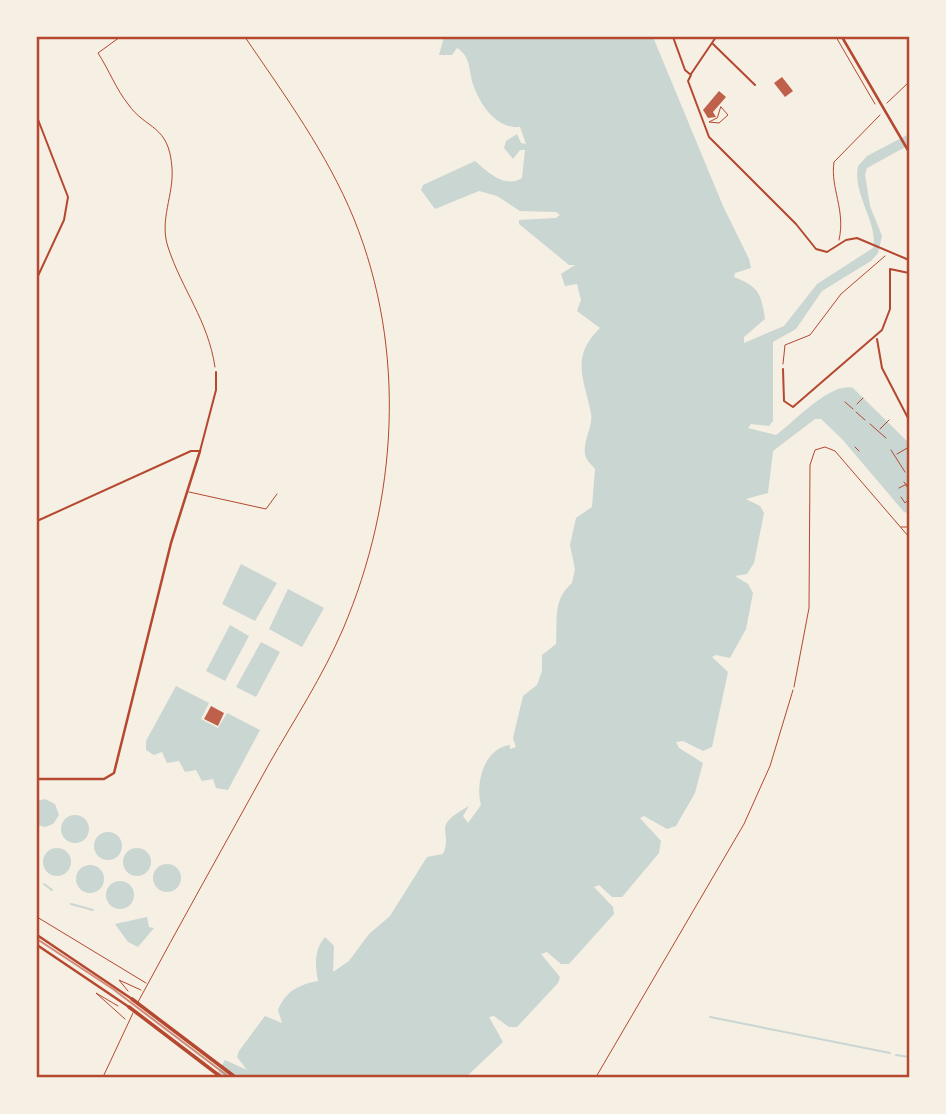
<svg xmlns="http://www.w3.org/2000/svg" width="946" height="1114" viewBox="0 0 946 1114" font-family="'PT Sans',sans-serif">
  <rect width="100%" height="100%" fill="#f6efe4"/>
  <g fill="#c9d6d2">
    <path d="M444,37h209l70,169 26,53 2,9 -16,5 -1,4c23,9 27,14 31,42l-21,18v6l40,-17 33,-42 56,-36c6,-24 -21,-54 -15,-82l9,-10 42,-22v11l-42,23 -2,7 5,31 12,30 -4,17 -7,8 -49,30 -26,38 -23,13v79l-4,5 -18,-2 -3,4 28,7c17,-12 55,-54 77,-47l56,55v70l-5,-1 -62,-73 -21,-20h-6l-42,32 -5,42 -22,6 14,7 4,7 -10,50 -7,11 -12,2 13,8 5,9 -7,36 -16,29 -14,-3 -4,2 16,15 -16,75 -9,4 -20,-10 -7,1 3,6 24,15 -8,30 -19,33 -9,3 -23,-13 -4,2 21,23 -2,12 -37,44h-10l-13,-12 -5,2 19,20 1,7 -45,50h-8l-14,-12 -6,2 19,23 -2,6 -41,44h-8l-15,-11 -5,1 14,25 -37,35h-251l10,-17 22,10 -10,-13 2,-6 26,-35 17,7 -4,-13c8,-19 20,-25 40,-29 -3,-17 -4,-31 7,-44l9,9 -1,26 16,-11 20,-27 21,-18 37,-59 16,-3c11,-25 -14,-26 26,-48l-6,10 5,7 13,-18c-6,-21 3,-57 29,-60v4l6,-2 -3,-9 10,-42 14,-11 5,-14v-16l14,-11c2,-26 -4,-43 16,-61l3,-14 -5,-24 6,-27 16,-11 3,-38c-2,-3 -5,-5 -7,-8 -10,-14 6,-33 3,-48 -7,-35 -21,-56 9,-85l-23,-17 4,-11 -4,-16 -12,2 -4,-12 14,-9h-6l-50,-41v-4l37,-2 4,-3 -4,-3 -36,-1 -23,-15 -18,-5 -44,18 -14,-19 2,-5 52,-24c12,10 29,28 47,17l3,-28h-5l-7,9 -9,-11 2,-7 11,-7 4,9 5,1 -6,-17c-22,2 -38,-19 -46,-40 -6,-15 -2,-30 -17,-39l-5,7h-13z"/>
    <polygon points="241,564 277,583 255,621 222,604"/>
    <polygon points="288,589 324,608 302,647 269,629"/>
    <polygon points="230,625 249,636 225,681 206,671"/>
    <polygon points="261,642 280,652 256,697 236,687"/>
    <polygon points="176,686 209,703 201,719 218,728 227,713 260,730 228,790 216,788 213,779 202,781 196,770 185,772 179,761 167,763 162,752 154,755 146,750 146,741"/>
    <polygon points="45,799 55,804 59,815 53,824 45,827 37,825 37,801"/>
    <circle cx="75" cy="829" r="14"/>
    <circle cx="108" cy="846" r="14"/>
    <circle cx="57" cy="862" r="14"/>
    <circle cx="137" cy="862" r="14"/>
    <circle cx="167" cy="878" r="14"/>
    <circle cx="90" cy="879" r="14"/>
    <circle cx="120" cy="895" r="14"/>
    <polygon points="147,917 149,927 154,928 138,947 128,942 115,924"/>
  </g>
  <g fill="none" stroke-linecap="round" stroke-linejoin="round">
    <g stroke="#c9d6d2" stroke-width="2">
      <polyline points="44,884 52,890"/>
      <polyline points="71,904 93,910"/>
      <polyline points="710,1017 890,1053"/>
      <polyline points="896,1055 909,1057"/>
    </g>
  </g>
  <g fill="#bf614a">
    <polygon points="782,77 793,91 785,97 774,83"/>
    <polygon points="719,91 726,97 713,112 716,117 708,118 703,110"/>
    <polygon points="211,706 224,713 218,726 204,719"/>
  </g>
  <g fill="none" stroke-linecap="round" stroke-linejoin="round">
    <g stroke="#b5482f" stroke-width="1">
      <path d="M120,37l-22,16c11,17 18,36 30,51 18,26 41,20 44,64 2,27 -13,52 -4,79 14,43 40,73 47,120"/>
      <polyline points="836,37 875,104"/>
      <polyline points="887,103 909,82"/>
      <path d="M839,240c7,-30 -9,-52 -5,-78l46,-47"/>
      <polyline points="783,364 785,345 810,335 841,294 885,256"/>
      <polyline points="845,402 853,409"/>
      <polyline points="857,404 863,398"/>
      <polyline points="856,412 865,420"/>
      <polyline points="870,424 886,438"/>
      <polyline points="880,429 889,420"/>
      <polyline points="855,447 859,451"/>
      <polyline points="891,450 905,472"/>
      <polyline points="897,454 909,447"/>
      <polyline points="904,482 909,490"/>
      <polyline points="899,488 909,483"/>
      <polyline points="901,497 905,503 909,499"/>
      <polyline points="901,527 909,527"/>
      <polyline points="794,687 809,608 810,465 815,450 825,447 835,451 909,537"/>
      <polyline points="128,991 119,980 141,990"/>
      <polyline points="118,1006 96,993 125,1019"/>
    </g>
    <g stroke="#b5482f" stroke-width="1">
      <polygon points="721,107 728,115 719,123 709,122 717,118"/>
      <polyline points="189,492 266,509 277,494"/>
      <polyline points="37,917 146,983"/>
      <path d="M138,1002c43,-80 87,-158 131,-238 25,-44 54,-88 74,-135 55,-129 64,-279 11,-410 -27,-66 -69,-123 -109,-182"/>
      <polyline points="103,1077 133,1013"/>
      <polyline points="596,1077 744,824 770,766 793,690"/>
    </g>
    <g stroke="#b5482f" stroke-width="2">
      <polyline points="673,37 685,70 691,75 688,81 709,137 796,224 816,249 827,252 846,240 857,238 909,260"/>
      <polyline points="713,44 755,85"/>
      <polyline points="691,74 716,37"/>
      <polyline points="37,117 68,197 64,220 37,278"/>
      <polyline points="877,339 882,368 909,420"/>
      <polyline points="783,369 784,401 793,407 882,330 890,309 890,269 909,273"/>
      <polyline points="37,521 191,451 200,451 216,390 216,372"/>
    </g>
    <polyline stroke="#b5482f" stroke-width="2.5" points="37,779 104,779 114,773 171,543 200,451"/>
    <polyline stroke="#b5482f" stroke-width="2.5" points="842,37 909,152"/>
    <g stroke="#b5482f" stroke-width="2.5">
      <polyline points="37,935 132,999"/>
      <polyline points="37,945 129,1007"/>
    </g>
    <g stroke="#b5482f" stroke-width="3.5">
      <polyline points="132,999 235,1077"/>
      <polyline points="129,1007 221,1077"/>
    </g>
    <polyline stroke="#cf8b77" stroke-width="2" points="37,939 113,989 229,1077"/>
  </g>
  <rect width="946" height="1114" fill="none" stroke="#f6efe4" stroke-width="77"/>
  <rect x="38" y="38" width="870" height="1038" fill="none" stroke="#b5482f" stroke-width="2.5"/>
</svg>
